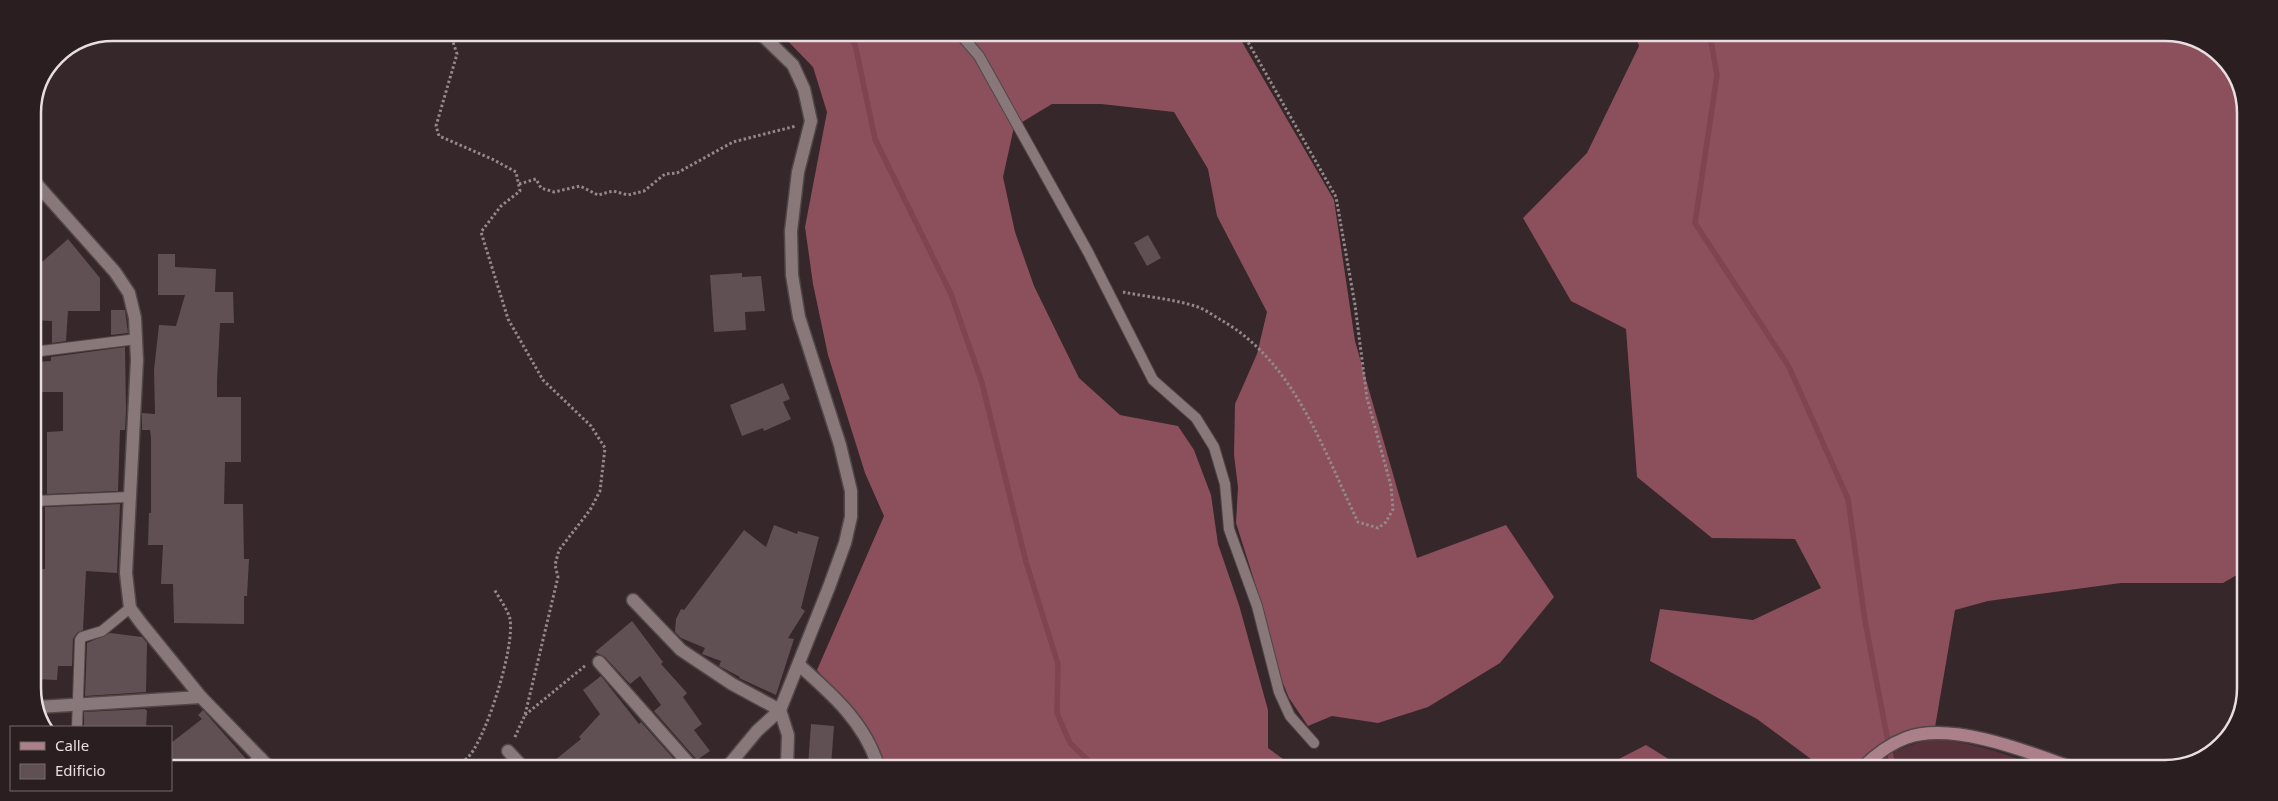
<svg xmlns="http://www.w3.org/2000/svg" width="2278" height="801" viewBox="0 0 2278 801" font-family="'Noto Sans',sans-serif">
  <rect width="100%" height="100%" fill="#35272a"/>
  <path fill="#563139" d="M1933,739c39,3 72,14 107,29h-91l1,-3 -13,3h-67c20,-16 38,-24 63,-29z"/>
  <g fill="#8c4f5c">
    <polygon points="781,34 1238,35 1334,200 1355,341 1417,558 1506,525 1554,597 1500,663 1428,707 1378,723 1332,716 1308,726 1289,698 1277,669 1266,618 1236,523 1238,487 1234,455 1235,404 1257,354 1267,312 1217,216 1208,169 1174,112 1101,104 1052,104 1014,127 1003,177 1015,232 1034,286 1079,378 1120,415 1178,426 1194,450 1211,495 1218,544 1239,605 1268,710 1268,748 1294,767 881,766 870,732 817,670 884,516 865,473 828,355 813,284 805,227 827,112 813,67"/>
    <polygon points="1636,36 2191,37 2229,64 2245,108 2242,572 2223,583 2121,583 1988,601 1955,610 1933,739 1910,743 1884,757 1870,768 1823,768 1757,719 1650,661 1660,609 1753,620 1821,588 1795,539 1712,538 1637,477 1626,329 1571,301 1523,218 1587,153 1639,46"/>
    <polygon points="1646,745 1683,768 1569,767 1583,762 1613,762"/>
  </g>
  <g fill="none" stroke-linecap="round" stroke-linejoin="round">
    <g stroke="#7f4451" stroke-width="5.5">
      <polyline points="845,34 855,44 875,139 951,294 982,383 1026,562 1058,664 1057,713 1070,743 1094,766"/>
      <polyline points="1710,36 1717,75 1695,223 1789,367 1848,499 1865,621 1893,768"/>
    </g>
  </g>
  <g fill="#605053">
    <polygon points="1148,235 1161,258 1147,266 1134,243"/>
    <polygon points="68,239 100,278 100,311 68,311 66,341 52,343 52,321 33,320 33,252 42,262"/>
    <polygon points="158,254 175,254 175,267 216,269 215,292 233,292 234,323 220,323 217,381 217,397 241,397 241,462 225,462 224,504 243,504 244,559 249,559 247,596 244,596 244,624 174,623 173,584 161,584 163,545 148,545 149,513 151,513 151,438 150,430 142,430 142,413 155,414 154,370 159,325 176,326 185,295 158,295"/>
    <polygon points="742,273 742,277 761,276 765,311 745,312 746,330 714,332 710,275"/>
    <polygon points="111,310 125,310 128,333 111,335"/>
    <polygon points="125,347 126,411 125,430 120,430 118,491 47,494 47,432 63,431 63,392 36,392 35,362 51,361 51,357"/>
    <polygon points="783,383 790,399 783,402 791,419 764,431 763,428 742,436 730,405"/>
    <polygon points="120,504 117,573 86,571 83,630 77,633 73,639 72,666 58,666 57,680 33,679 34,569 45,569 45,507"/>
    <polygon points="774,525 797,534 798,531 819,537 801,608 805,611 788,638 794,639 776,695 739,678 740,677 719,666 721,661 702,654 705,648 681,638 675,632 676,619 681,609 684,610 744,530 766,547"/>
    <polygon points="632,621 663,662 661,664 687,693 683,697 702,724 694,730 710,751 697,760 654,711 661,705 640,676 630,684 605,657 595,652"/>
    <polygon points="110,633 142,637 147,643 146,692 85,696 87,643"/>
    <polygon points="601,676 639,724 641,722 680,766 549,765 581,739 579,737 600,714 583,690"/>
    <polygon points="145,709 147,711 146,727 84,727 84,712"/>
    <polygon points="203,710 246,759 243,765 171,764 171,743 202,719 198,715"/>
    <polygon points="811,724 834,726 831,766 808,766"/>
  </g>
  <g fill="none" stroke-linecap="round" stroke-linejoin="round">
    <g stroke="#514648" stroke-width="12">
      <g id="lane">
        <polyline points="960,34 979,56 1088,252 1153,380 1196,418 1214,447 1225,484 1229,529 1257,606 1279,692 1290,716 1314,743"/>
        <polyline points="33,352 137,339"/>
        <polyline points="33,501 129,497"/>
        <polyline points="77,727 80,640 82,637 102,631 130,608"/>
        <polyline points="250,765 261,757"/>
      </g>
    </g>
    <g stroke="#514648" stroke-width="15">
      <g id="street">
        <polyline points="33,180 115,272 129,293 135,318 137,360 126,573 130,608 141,623 201,697 267,765"/>
        <polyline points="633,600 681,650 732,684 780,710"/>
        <polyline points="599,662 691,766"/>
        <path d="M799,665c33,29 66,58 79,101"/>
        <polyline points="38,707 201,697"/>
        <polyline points="780,710 788,735 787,766"/>
        <polyline points="508,751 521,765"/>
        <polyline points="728,766 757,731 780,710 829,587 845,543 851,517 851,491 840,445 799,317 792,275 791,231 798,172 811,121 804,89 793,65 761,34"/>
      </g>
    </g>
    <g stroke="#514648" stroke-width="15">
      <path id="secondary" d="M1862,768c12,-12 28,-24 44,-30 46,-17 123,14 167,30"/>
    </g>
    <g stroke="#94888a" stroke-width="3" stroke-dasharray="2.5 2.5" stroke-linecap="butt">
      <polyline points="450,33 457,54 436,126 439,136 494,160 516,172 520,191 501,206 481,232 508,319 543,380 591,426 605,448 600,491 590,510 559,550 555,565 558,577 525,715 514,739"/>
      <polyline points="519,184 536,179 541,188 554,192 580,186 598,195 613,191 628,195 644,191 665,174 677,173 733,142 796,126"/>
      <path d="M1123,292c24,5 51,7 75,15 8,3 16,9 23,13 74,42 102,130 137,202l20,6 8,-6 7,-13 -2,-23 -24,-88 -12,-93 -19,-108 -92,-162"/>
      <polyline points="525,715 586,665"/>
      <path d="M446,765c9,-1 18,-2 24,-10 17,-21 45,-108 40,-136 -2,-9 -11,-21 -16,-30"/>
    </g>
    <use href="#lane" stroke="#88787a" stroke-width="10"/>
    <use href="#street" stroke="#88787a" stroke-width="12"/>
    <use href="#secondary" stroke="#ab8088" stroke-width="12"/>
  </g>
  <path d="M0 0H2278V801H0ZM113 41H2165A72 72 0 0 1 2237 113V688A72 72 0 0 1 2165 760H113A72 72 0 0 1 41 688V113A72 72 0 0 1 113 41Z" fill="#2b1e20" fill-rule="evenodd"/>
  <path fill="none" stroke="#e8dee0" stroke-width="2.5" d="M113 41H2165A72 72 0 0 1 2237 113V688A72 72 0 0 1 2165 760H113A72 72 0 0 1 41 688V113A72 72 0 0 1 113 41Z"/>
  <rect x="10" y="726" width="162" height="65" fill="#2b1e20" stroke="#776b6d"/>
  <rect x="20" y="742" width="25" height="8" fill="#ab8088" stroke="#776b6d"/>
  <text x="55" y="751" font-size="15" fill="#e8dee0">Calle</text>
  <rect x="20" y="764" width="25" height="15" fill="#605053" stroke="#776b6d"/>
  <text x="55" y="776" font-size="15" fill="#e8dee0">Edificio</text>
</svg>
